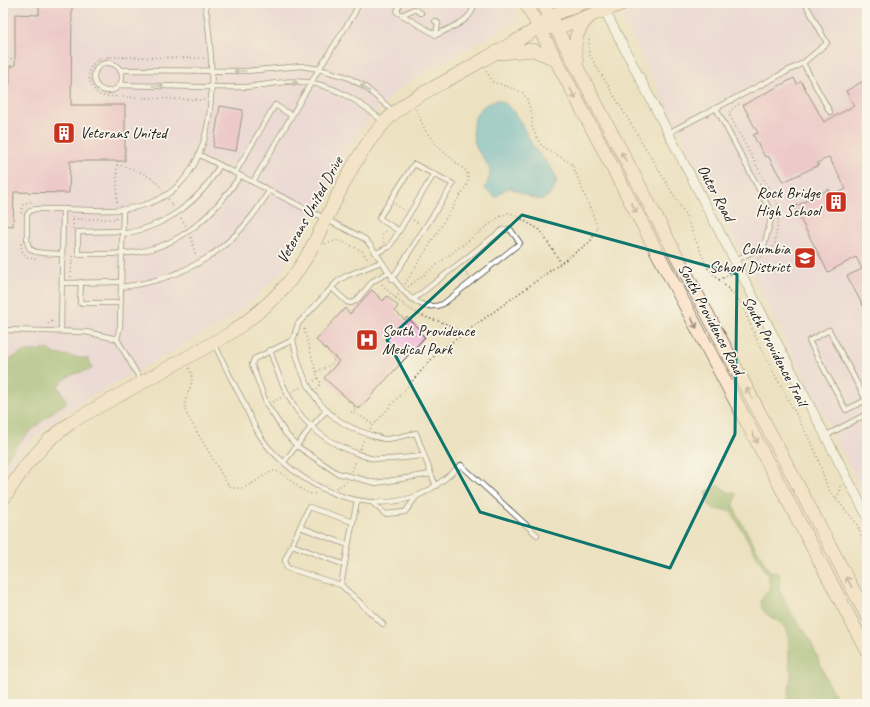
<svg xmlns="http://www.w3.org/2000/svg" width="870" height="707" viewBox="0 0 870 707" font-family="Caveat,sans-serif">
  <rect width="100%" height="100%" fill="#fbf7ec"/>
  <filter id="ink" filterUnits="userSpaceOnUse"><feTurbulence type="fractalNoise" baseFrequency=".025" numOctaves="2"/><feDisplacementMap in="SourceGraphic" scale="8" xChannelSelector="R" yChannelSelector="G"/><feConvolveMatrix kernelMatrix="1 2 1 2 8 2 1 2 1" color-interpolation-filters="sRGB"/></filter>
  <filter id="wash" filterUnits="userSpaceOnUse"><feTurbulence type="fractalNoise" baseFrequency=".012" numOctaves="4" result="noise"/><feDisplacementMap in="SourceGraphic" scale="16" xChannelSelector="R" yChannelSelector="G"/><feGaussianBlur stdDeviation="0.9" result="paint"/><feColorMatrix in="noise" values="0 0 0 0 0 0 0 0 0 0 0 0 0 0 0 0 0 1.4 0 .05"/><feComposite in="paint" operator="in"/></filter>
  <g filter="url(#wash)">
    <rect width="100%" height="100%" fill="#ece2c1"/>
    <g fill="#ebd1eb">
      <polygon points="3,3 510,3 517,16 508,26 418,76 394,93 360,130 342,155 299,245 281,271 257,296 229,320 79,403 42,430 18,454 3,478"/>
      <polygon points="648,3 867,3 867,500 621,16"/>
    </g>
    <g fill="#88b268" stroke="#526742">
      <path d="M49,349l6,5 34,5 3,10 -21,6 -13,10 9,17c-25,18 -47,36 -64,62v-101l20,-11z"/>
      <path d="M718,485l10,7 9,2 -3,11 2,7 18,33 8,11 3,9 4,5 9,3 2,4 -1,10 1,5 13,24 16,21 20,48 11,19h-54c2,-9 4,-19 5,-27 1,-5 -1,-9 -2,-13 -1,-12 3,-32 -9,-41 -7,-6 -18,-8 -19,-19 -1,-12 13,-9 7,-28l-37,-65 -17,-2 -5,-4 -2,-13z"/>
    </g>
    <path fill="#50b5cf" stroke="#366876" d="M498,100c17,4 27,33 36,47 8,13 31,27 19,44 -3,4 -5,6 -10,8 -9,3 -24,-9 -34,-11l-5,2 -8,8 -12,-10c4,-5 7,-13 5,-20 -3,-7 -9,-13 -12,-19 -9,-22 -4,-44 21,-49z"/>
    <g id="blocks">
      <g fill="#eeacd4">
        <polygon points="50,4 72,4 71,105 125,105 125,161 70,161 69,193 14,192 13,226 3,225 3,85 10,84 10,66 15,66 15,14 39,15 39,6 50,6"/>
        <polygon points="794,78 797,84 801,81 824,122 854,106 846,91 867,79 867,313 847,276 862,269 856,257 828,272 794,207 829,189 832,196 846,189 829,157 817,163 819,165 783,182 768,156 765,157 753,135 758,133 743,105"/>
        <polygon points="220,106 243,110 236,151 213,147"/>
        <polygon points="372,290 383,301 387,296 398,306 395,311 405,320 407,317 421,330 419,332 425,337 359,409 324,378 339,361 316,340 345,308 350,314"/>
      </g>
    </g>
  </g>
  <g filter="url(#ink)">
    <use href="#blocks" fill-opacity="0" stroke="#3b3a35" stroke-width="1"/>
    <g fill="none" stroke-linecap="round" stroke-linejoin="round">
      <g stroke="#3b3a35" stroke-width="6">
        <g id="lane">
          <path d="M400,3l-3,9 39,23c13,-7 38,-14 38,-32"/>
          <polyline points="402,15 414,9 421,13"/>
          <polyline points="435,21 438,23 436,35"/>
          <polyline points="803,63 827,43 805,3"/>
          <circle cx="108" cy="77" r="14"/>
          <polyline points="120,70 246,71 301,66 319,69 347,77 364,86 394,112"/>
          <path d="M119,85c41,1 83,3 124,2 23,-1 48,-9 70,-4 30,7 48,20 71,39"/>
          <polyline points="716,108 770,210 771,219 764,246 734,261"/>
          <polyline points="668,133 803,63 830,112"/>
          <path d="M200,155l165,84c19,19 42,80 78,65l77,-61 -10,-14 -8,1 -88,69"/>
          <polyline points="235,173 275,105 291,115"/>
          <polyline points="253,182 319,69 354,14 359,3"/>
          <path d="M122,231l-44,1v22c19,0 39,1 59,-2 46,-7 78,-39 103,-76"/>
          <path d="M122,234c43,-7 77,-31 98,-69"/>
          <polyline points="376,253 389,247 434,174"/>
          <path d="M62,254c-39,-2 -35,0 -35,-39l3,-4 5,-2h28"/>
          <polyline points="392,279 453,184 414,164 379,218 399,231"/>
          <polyline points="81,282 80,303 120,303"/>
          <polyline points="62,283 121,282"/>
          <path d="M121,287c66,-8 114,-38 148,-96"/>
          <polyline points="332,288 347,302 351,303 356,301 373,281 388,273"/>
          <polyline points="3,330 86,332 117,339 141,381"/>
          <path d="M61,331l2,-122c27,1 55,4 81,-4 81,-24 71,-137 61,-202"/>
          <polyline points="117,339 120,326 123,210"/>
          <path d="M293,340c9,44 27,78 72,93 6,2 15,6 21,6 9,0 20,-4 30,-6l15,41 -55,9 -39,-10 -40,-27 -11,-12 -19,-29 -15,-40 2,-6 39,-19 5,-16 40,-43 8,-5 35,-14"/>
          <path d="M215,344c8,20 18,38 28,57 7,16 15,35 27,48 36,39 90,65 144,48 18,-6 33,-20 47,-32l76,70"/>
          <path d="M270,350c15,47 31,80 78,100 9,3 20,9 29,9 15,1 31,-2 46,-3"/>
          <polyline points="866,400 846,410 809,341 829,330 866,400 867,402"/>
          <polyline points="825,436 867,414"/>
          <polyline points="284,462 311,427 326,411"/>
          <polyline points="431,474 436,486"/>
          <polyline points="372,502 385,514 405,512 417,496"/>
          <path d="M353,522l-44,-15 -24,53 2,8 54,17c5,-28 10,-56 16,-84"/>
          <polyline points="300,527 348,545"/>
          <polyline points="292,545 345,565"/>
          <polyline points="341,585 383,624"/>
        </g>
      </g>
      <g stroke="#3b3a35" stroke-width="10">
        <polyline id="street" points="605,11 867,516"/>
      </g>
      <g stroke="#3b3a35" stroke-width="14">
        <g id="secondary">
          <polyline points="526,3 867,651"/>
          <polyline points="543,3 867,616"/>
          <polyline points="548,28 557,28 624,3"/>
          <polyline points="501,53 533,50 555,59"/>
          <path d="M577,61c-5,-18 0,-33 13,-45"/>
          <path d="M3,499l23,-34 23,-25 24,-19 156,-87c31,-21 59,-45 78,-78 25,-44 42,-95 77,-133 16,-18 39,-30 60,-41 31,-18 63,-35 94,-54l12,-12 32,-13"/>
        </g>
      </g>
      <g stroke="#3b3a35" stroke-width="1.5" stroke-dasharray="1 3" stroke-linecap="butt">
        <polyline points="46,6 46,3"/>
        <polyline points="589,39 589,54 684,212 707,267 741,302 758,343 815,450 828,489 857,524 867,553"/>
        <polyline points="3,58 15,59"/>
        <path d="M204,100l-103,-4c-18,-13 -17,-35 7,-39l97,1"/>
        <polyline points="739,104 730,111 730,116 780,209 775,243 772,249 766,254 747,265"/>
        <polyline points="117,161 117,203"/>
        <path d="M117,165c15,2 37,11 45,24"/>
        <polyline points="168,199 174,208"/>
        <polyline points="395,204 405,211"/>
        <polyline points="21,213 23,205 28,202 34,202"/>
        <polyline points="181,218 186,226"/>
        <polyline points="73,219 116,219 116,215"/>
        <polyline points="413,220 420,224"/>
        <polyline points="73,229 73,214"/>
        <polyline points="191,237 196,256"/>
        <path d="M21,243c0,12 5,16 17,16"/>
        <polyline points="384,243 382,235 386,230"/>
        <polyline points="325,244 339,240 362,251 368,260"/>
        <polyline points="463,269 468,276"/>
        <polyline points="71,277 72,256"/>
        <polyline points="719,280 731,274"/>
        <path d="M382,284c11,13 25,25 41,32 17,7 24,5 39,18"/>
        <polyline points="405,284 468,183 468,175 466,171 437,146 425,130 416,109"/>
        <polyline points="408,287 499,217 508,213 513,214 540,230 561,263"/>
        <polyline points="395,298 399,294"/>
        <polyline points="48,324 54,320"/>
        <polyline points="304,329 316,372"/>
        <path d="M189,368c10,18 -8,22 -3,45l42,72c16,11 30,-9 46,-14 17,2 24,25 44,23"/>
        <polyline points="314,381 318,378 316,372 330,365 336,358"/>
        <polyline points="317,389 321,383 318,378"/>
        <polyline points="292,391 301,387"/>
        <polyline points="348,401 356,408 351,412 364,418 373,425"/>
        <polyline points="273,402 282,397"/>
        <polyline points="370,429 438,352 590,242 598,228 572,164 541,145 532,128 532,116 527,99 523,93 515,89 493,82 486,71"/>
        <polyline points="360,449 364,439"/>
        <polyline points="352,471 356,460"/>
        <polyline points="336,488 347,482"/>
        <polyline points="836,498 840,491 840,484"/>
      </g>
      <use href="#lane" stroke="#fff" stroke-width="4.5"/>
      <use href="#street" stroke="#fff" stroke-width="9"/>
      <use href="#secondary" stroke="#fbe5cf" stroke-width="13"/>
    </g>
    <defs><path id="oneway-shaft" d="M-6 0H5M1.5-3L5.5 0L1.5 3" fill="none" stroke-width="1.6" stroke-linecap="round" stroke-linejoin="round"/></defs>
    <g stroke="#999">
      <use href="#oneway-shaft" transform="translate(240 71) rotate(-180)"/>
      <use href="#oneway-shaft" transform="translate(292 83) rotate(-5)"/>
      <use href="#oneway-shaft" transform="translate(158 86) rotate(2)"/>
      <use href="#oneway-shaft" transform="translate(365 88) rotate(-143)"/>
    </g>
    <g stroke="#978b7e">
      <use href="#oneway-shaft" transform="translate(573 94) rotate(62)"/>
      <use href="#oneway-shaft" transform="translate(624 157) rotate(-118)"/>
      <use href="#oneway-shaft" transform="translate(634 208) rotate(62)"/>
      <use href="#oneway-shaft" transform="translate(694 323) rotate(62)"/>
      <use href="#oneway-shaft" transform="translate(749 393) rotate(-118)"/>
      <use href="#oneway-shaft" transform="translate(755 438) rotate(62)"/>
      <use href="#oneway-shaft" transform="translate(849 582) rotate(-118)"/>
    </g>
  </g>
  <path d="M0 0H870V707H0ZM522,215l215,59 -2,160 -65,134 -190,-56 -93,-172z" fill="#ece2c1" fill-opacity=".55" fill-rule="evenodd"/>
  <path fill="none" stroke="#0f766e" stroke-width="3" stroke-linejoin="round" d="M522,215l215,59 -2,160 -65,134 -190,-56 -93,-172z"/>
  <defs>
    <g id="building-square" transform="scale(1.15)"><rect x="-9" y="-9" width="18" height="18" rx="4" fill="#c8321e" stroke="#fbf7ec"/><path d="M-4-6H4V6H1V3H-1V6H-4ZM-2.5-4.3h1.7v1.8h-1.7ZM.8-4.3h1.7v1.8H.8ZM-2.5-1h1.7V.8h-1.7ZM.8-1h1.7V.8H.8Z" fill="#fff"/></g>
    <g id="school-square" transform="scale(1.15)"><rect x="-9" y="-9" width="18" height="18" rx="4" fill="#c8321e" stroke="#fbf7ec"/><path d="M0-5L7-2L0 1L-7-2ZM-4 1L0 2.5L4 1V4Q0 6-4 4Z" fill="#fff"/></g>
    <g id="hospital-square" transform="scale(1.15)"><rect x="-9" y="-9" width="18" height="18" rx="4" fill="#c8321e" stroke="#fbf7ec"/><path d="M-5-5h3v3.5h4V-5h3V5h-3V1.5h-4V5h-3Z" fill="#fff"/></g>
  </defs>
  <g fill-rule="evenodd">
    <use href="#building-square" x="64" y="133"/>
    <use href="#building-square" x="836" y="202"/>
    <use href="#school-square" x="805" y="258"/>
    <use href="#hospital-square" x="367" y="340"/>
  </g>
  <g text-anchor="middle" dominant-baseline="central" stroke-width="3.5" stroke-linejoin="round" paint-order="stroke">
    <g font-size="16" fill="#1c1c1c" stroke="#fbf7ec" text-anchor="start">
      <text x="80" y="133">Veterans United</text>
      <text x="820" y="193" text-anchor="end">Rock Bridge<tspan x="820" dy="18">High School</tspan></text>
      <text x="790" y="249" text-anchor="end">Columbia<tspan x="790" dy="18">School District</tspan></text>
      <text x="382" y="331">South Providence<tspan x="382" dy="18">Medical Park</tspan></text>
    </g>
    <g font-size="16" fill="#1c1c1c" stroke="#fbf7ec">
      <text transform="translate(716 193) rotate(62)">Outer Road</text>
      <text transform="translate(310 210) rotate(-61)">Veterans United Drive</text>
      <text transform="translate(711 319) rotate(62)">South Providence Road</text>
      <text transform="translate(775 351) rotate(62)">South Providence Trail</text>
    </g>
  </g>
  <rect width="870" height="707" fill="none" stroke="#fbf7ec" stroke-width="16"/>
</svg>
